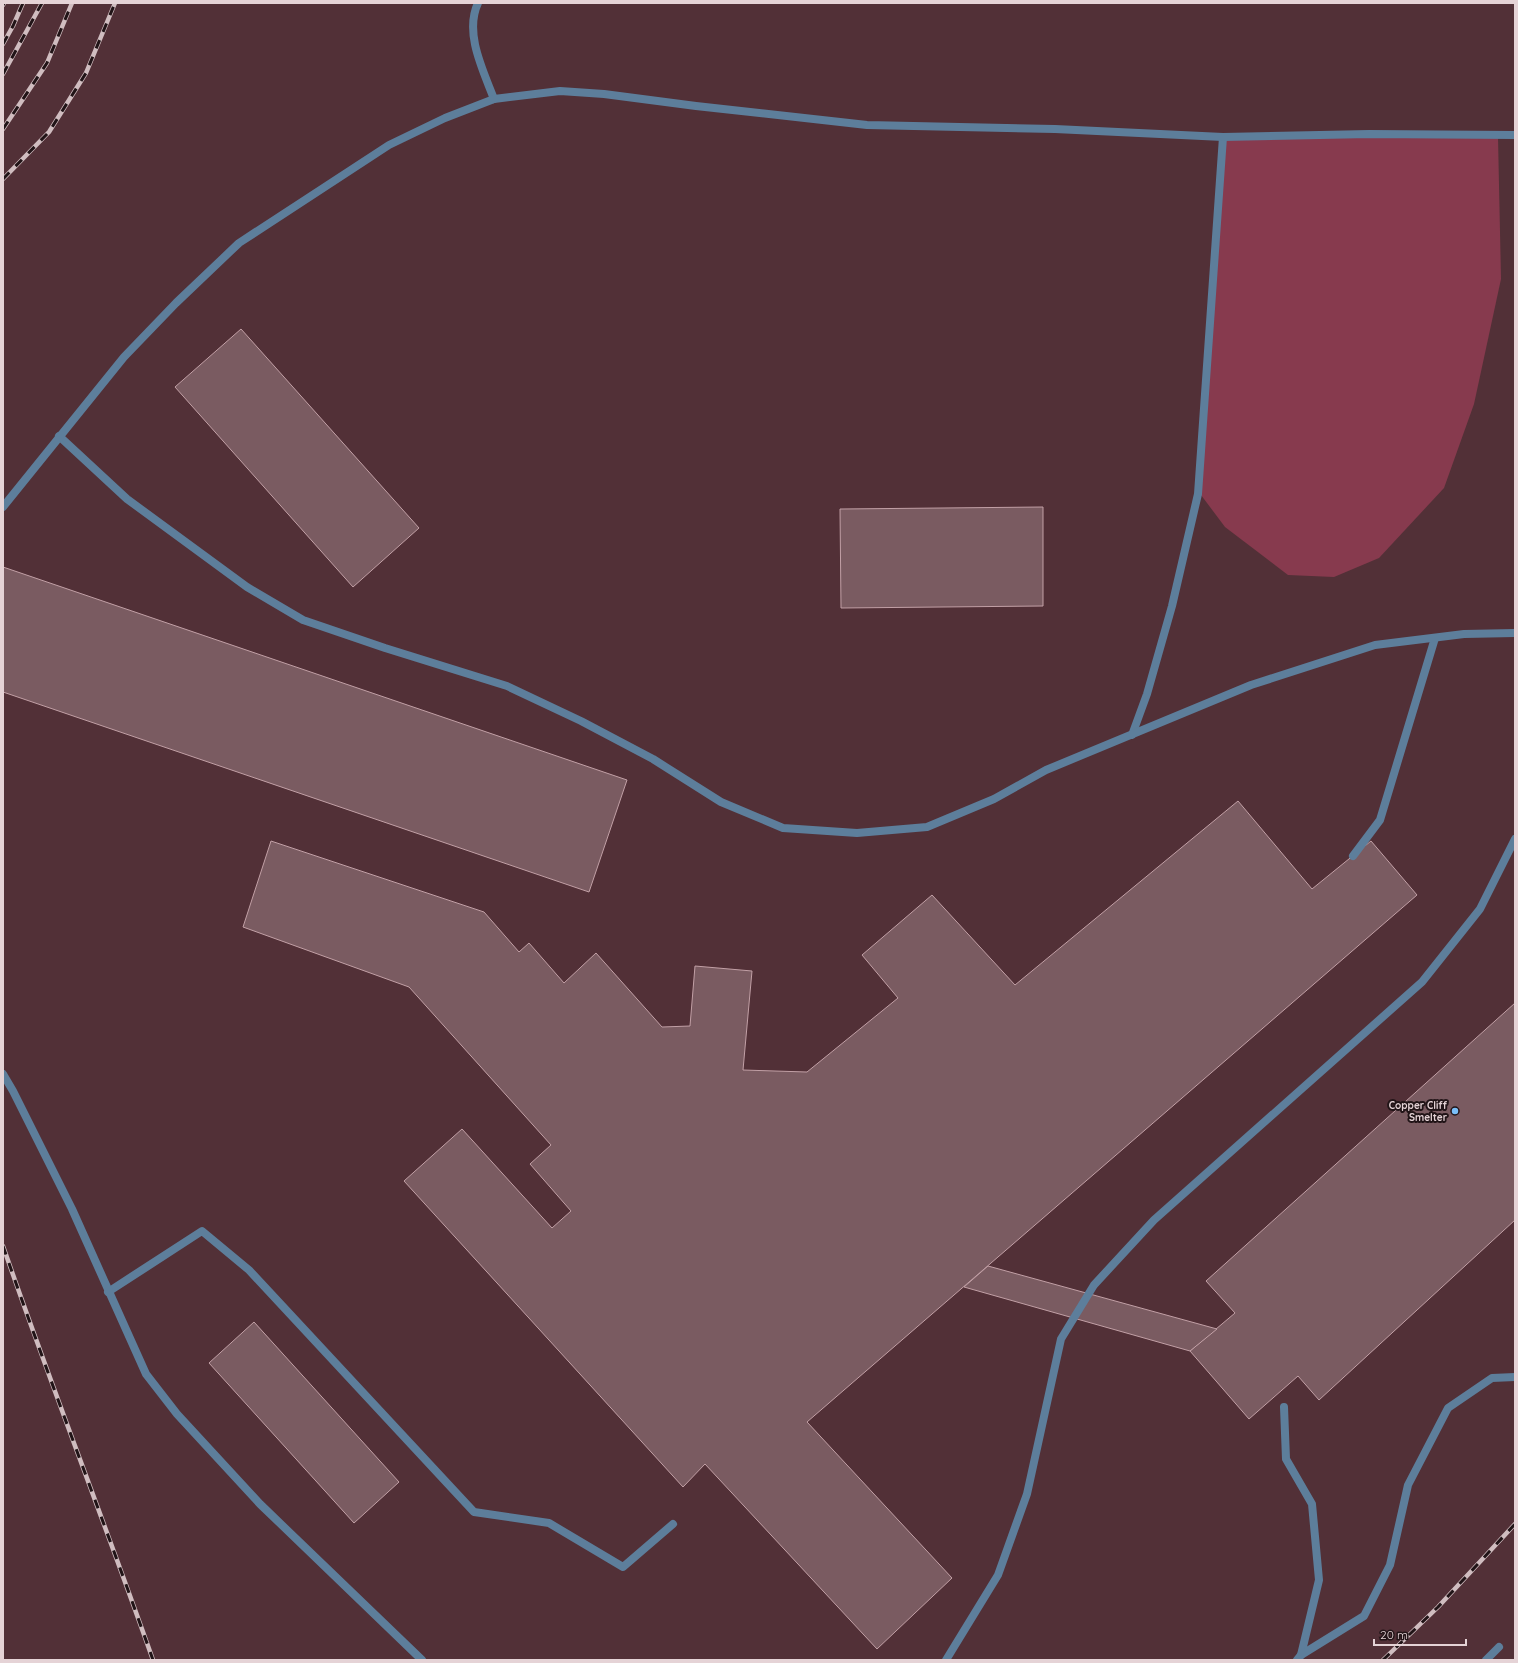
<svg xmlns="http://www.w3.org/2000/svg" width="1518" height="1663" viewBox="0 0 1518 1663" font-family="Quicksand,sans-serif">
  <rect width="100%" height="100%" fill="#42272d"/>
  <rect fill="#523037" x="3" y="3" width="1512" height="1657"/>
  <polygon fill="#873a4e" points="1372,137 1498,137 1501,279 1474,404 1444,488 1379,558 1334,577 1288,575 1225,527 1201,495 1225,140"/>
  <g fill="#7a5b61" stroke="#c2a0a6">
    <polygon points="241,329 419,528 353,587 175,387"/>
    <polygon points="1043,507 1043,606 841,608 840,509"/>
    <polygon points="3,567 627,780 589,892 3,692"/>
    <polygon points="1238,801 1312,889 1371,841 1417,895 807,1422 952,1578 877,1649 705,1464 683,1487 404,1181 462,1129 552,1228 571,1211 530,1164 551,1145 409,987 243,927 271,841 484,912 519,952 529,943 564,983 596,953 662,1027 690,1026 695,966 752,971 743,1070 807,1072 898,998 862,955 932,895 1015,985"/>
    <polygon points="1515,1003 1515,1220 1319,1400 1298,1376 1249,1419 1190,1351 1235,1313 1206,1281"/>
    <polygon points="988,1266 1217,1329 1190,1351 964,1287"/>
    <polygon points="254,1322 399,1482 354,1523 209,1363"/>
  </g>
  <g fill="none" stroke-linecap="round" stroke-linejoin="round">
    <g stroke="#5d7e9b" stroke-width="8">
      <path d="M478,3c-14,30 5,67 16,96"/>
      <polyline points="1132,735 1147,694 1172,606 1198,494 1223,137"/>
      <polyline points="1353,856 1380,820 1435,638"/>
      <polyline points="108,1292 202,1231 249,1270 474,1512 549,1523 623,1567 673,1524"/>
      <polyline points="1284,1407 1286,1459 1312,1504 1319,1580 1301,1655"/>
      <polyline points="1297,1660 1301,1655 1364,1616 1390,1565 1408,1485 1448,1408 1492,1378 1515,1377"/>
      <polyline points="1486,1660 1499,1647"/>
    </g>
    <g stroke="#5d7e9b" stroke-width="8">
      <polyline points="59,436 127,499 247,587 303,620 385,648 507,686 581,721 653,759 721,802 783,828 857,833 927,827 994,799 1046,770 1251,685 1375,645 1464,634 1515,633"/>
      <polyline points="3,507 124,357 176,303 239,243 389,145 445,118 494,99 560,91 604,94 696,106 867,125 1055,129 1223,137 1369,134 1515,135"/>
      <polyline points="3,1074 13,1091 72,1209 146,1374 177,1414 260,1504 422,1660"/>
      <polyline points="946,1660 998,1575 1027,1494 1061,1339 1094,1285 1154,1220 1422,982 1480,909 1515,839"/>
    </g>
    <g stroke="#d0bdc0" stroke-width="4.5">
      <g id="rail">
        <polyline points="3,5 4,3"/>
        <polyline points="3,44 13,26 23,3"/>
        <polyline points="3,74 42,3"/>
        <polyline points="3,129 47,63 72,3"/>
        <polyline points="3,179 49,132 86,73 115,3"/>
        <path d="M3,1246c48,139 101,275 150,414"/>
        <polyline points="1383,1660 1438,1607 1515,1524"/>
      </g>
    </g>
    <use href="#rail" stroke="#211417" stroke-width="3" stroke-dasharray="9" stroke-linecap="butt"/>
  </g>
  <circle fill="#7abff8" stroke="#211417" stroke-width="1.5" cx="1455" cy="1111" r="4"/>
  <g text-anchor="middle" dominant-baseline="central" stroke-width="4" stroke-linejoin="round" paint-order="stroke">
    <g font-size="10" font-weight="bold" fill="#e5d3d6" stroke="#211417" text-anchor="end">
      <text x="1447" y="1105">Copper Cliff<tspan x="1447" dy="12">Smelter</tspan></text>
    </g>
  </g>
  <rect width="1518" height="1663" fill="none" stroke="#e5d3d6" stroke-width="8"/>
  <path d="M1374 1639v6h92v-6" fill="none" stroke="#e5d3d6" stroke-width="2"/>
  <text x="1380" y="1639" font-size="12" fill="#e5d3d6" stroke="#211417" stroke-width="3" paint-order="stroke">20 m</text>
</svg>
